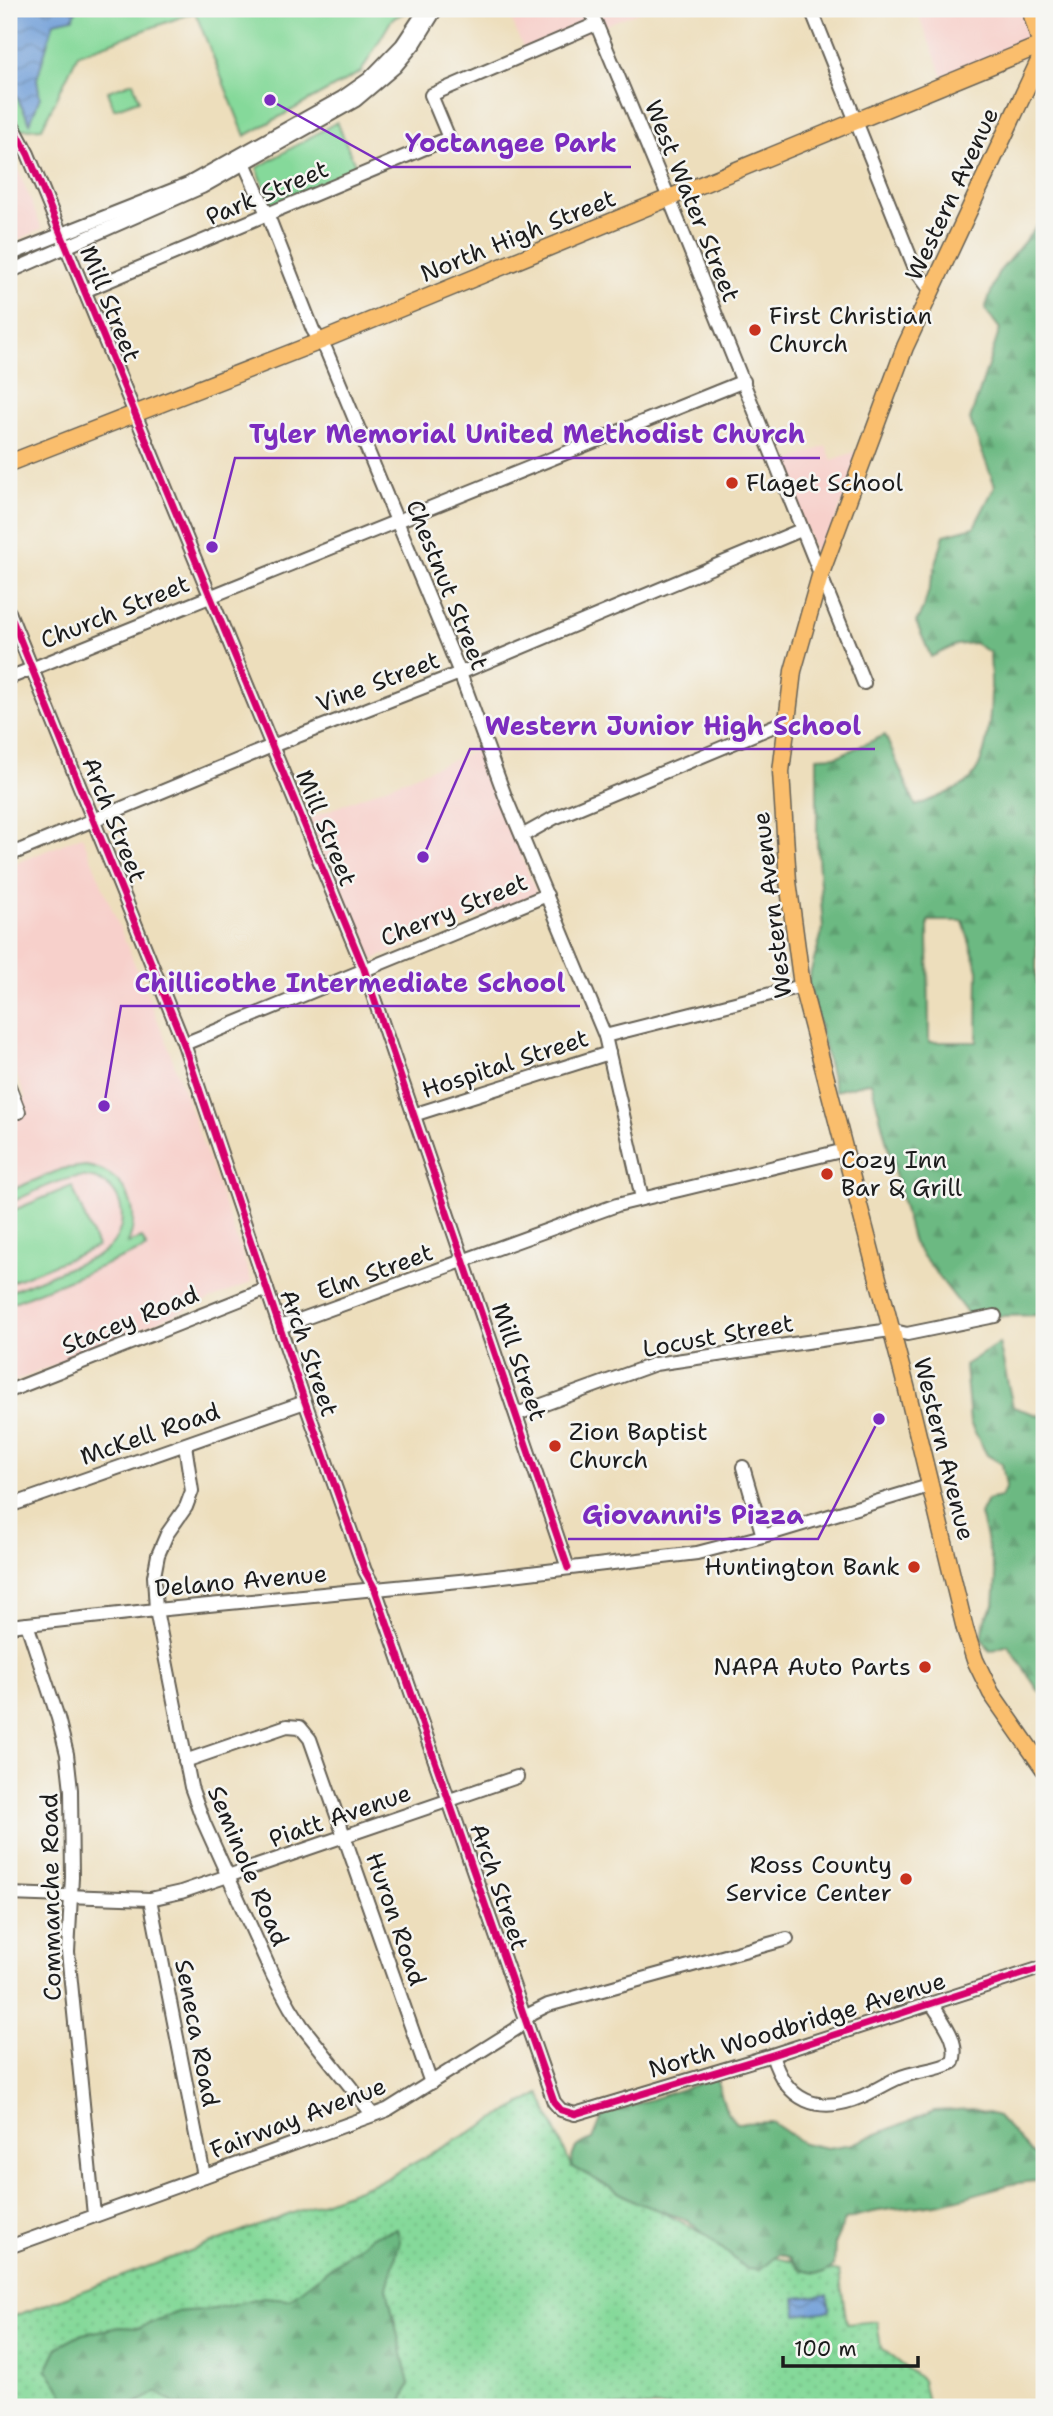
<svg xmlns="http://www.w3.org/2000/svg" width="1053" height="2416" viewBox="0 0 1053 2416" font-family="'Shantell Sans',sans-serif">
  <defs>
    <pattern id="grass-dots" width="8" height="8" patternUnits="userSpaceOnUse" patternTransform="scale(1.75)"><rect width="8" height="8" fill="#85d99a"/><path d="M2 2h.1M6 6h.1" fill="none" stroke="#72ba84" stroke-width="1.8" stroke-linecap="round"/></pattern>
    <pattern id="forest-firs" width="22" height="20" patternUnits="userSpaceOnUse" patternTransform="scale(1.75)"><rect width="22" height="20" fill="#6cb982"/><path d="M5 1l3.5 6h-7zM16 11l3.5 6h-7z" fill="#5d9e70"/></pattern>
    <pattern id="water-waves" width="16" height="10" patternUnits="userSpaceOnUse" patternTransform="scale(1.75)"><rect width="16" height="10" fill="#6f9ed8"/><path d="M0 5q4-4 8 0t8 0" fill="none" stroke="#5a80ae"/></pattern>
  </defs>
  <rect width="100%" height="100%" fill="#f6f6f2"/>
  <filter id="ink" filterUnits="userSpaceOnUse"><feTurbulence type="fractalNoise" baseFrequency=".0143" numOctaves="2"/><feDisplacementMap in="SourceGraphic" scale="14" xChannelSelector="R" yChannelSelector="G"/><feConvolveMatrix kernelMatrix="1 2 1 2 8 2 1 2 1" color-interpolation-filters="sRGB"/></filter>
  <filter id="wash" filterUnits="userSpaceOnUse"><feTurbulence type="fractalNoise" baseFrequency=".00686" numOctaves="4" result="noise"/><feDisplacementMap in="SourceGraphic" scale="28" xChannelSelector="R" yChannelSelector="G"/><feGaussianBlur stdDeviation="1.57" result="paint"/><feColorMatrix in="noise" values="0 0 0 0 0 0 0 0 0 0 0 0 0 0 0 0 0 1.4 0 .05"/><feComposite in="paint" operator="in"/></filter>
  <g filter="url(#wash)">
    <rect width="100%" height="100%" fill="#eddebc"/>
    <g fill="#f7d0cb">
      <polygon points="501,9 645,9 527,57 509,14"/>
      <polygon points="916,9 1044,9 1044,49 946,84"/>
      <polygon points="9,147 42,229 9,244"/>
      <polygon points="826,446 832,460 863,449 819,563 780,465"/>
      <polygon points="479,749 537,894 367,962 308,819"/>
      <polygon points="82,836 165,1038 252,1282 9,1384 9,1116 25,1097 9,1057 9,866"/>
    </g>
    <polygon fill="url(#grass-dots)" stroke="#507a5b" stroke-width="2" points="540,2094 570,2164 731,2248 839,2272 847,2324 877,2321 881,2348 922,2380 928,2407 26,2407 9,2395 9,2318 385,2179"/>
    <g fill="url(#forest-firs)" stroke="#446a4f" stroke-width="2" fill-rule="evenodd">
      <path d="M1044,218v602l-6,29 -2,131 8,20v315l-49,1 -22,5 -60,-78 -42,-161 -36,9 -27,-110 15,-52 -6,-86v-86l21,-1 47,-21 31,71c16,-7 36,-13 50,-23 28,-21 26,-98 24,-130l-16,-10 -18,2 -25,12 -15,-35 8,-15 20,-72 30,-8 21,-41 -25,-66 30,-91 -15,-20 13,-36zM928,921h35l15,49 -1,72h-48z"/>
      <polygon points="999,1343 1013,1407 1044,1417 1044,1694 1038,1690 1008,1645 990,1651 982,1639 985,1619 994,1605 996,1578 980,1514 987,1500 1001,1497 1006,1486 1002,1464 987,1455 970,1423 965,1365"/>
      <path d="M716,2078l11,35 9,10 36,-1 31,21 24,5 25,-4 82,-33 39,-2 25,7 33,37 13,7v21c-35,-1 -68,15 -102,22 -34,6 -63,4 -97,17l-10,22 -1,24 -10,7c-8,0 -18,0 -25,-5 -10,-9 -3,-9 -20,-14l-20,16 -12,-1 -60,-49 -49,-17 -67,-37c1,-17 7,-22 22,-27l10,-24z"/>
      <polygon points="397,2229 400,2241 387,2288 409,2384 400,2407 179,2407 157,2392 135,2404 133,2407 67,2407 62,2391 47,2370 58,2347 82,2334 120,2327 140,2328 175,2312 214,2309 263,2297 289,2299 372,2236"/>
    </g>
    <g fill="#85d99a" stroke="#507a5b" stroke-width="2">
      <polygon points="9,9 411,9 392,19 361,72 245,136 195,12 78,54 42,128 9,130"/>
      <polygon points="133,82 139,100 114,109 108,91"/>
      <polygon points="337,122 357,169 271,204 257,168"/>
      <path d="M86,1166c38,6 57,42 42,77l14,-5 5,10 -138,56v-12l88,-36c37,-18 32,-75 -11,-79 -22,-2 -57,18 -77,26v-12l53,-22z"/>
      <polygon points="72,1186 97,1247 9,1283 9,1212"/>
    </g>
    <g fill="url(#water-waves)" stroke="#465d7a" stroke-width="2">
      <polygon points="9,9 77,9 73,18 54,22 37,79 40,97 30,123 9,82"/>
      <polygon points="828,2295 830,2311 797,2315 795,2298"/>
    </g>
  </g>
  <g filter="url(#ink)">
    <g fill="none" stroke-linecap="round" stroke-linejoin="round">
      <g stroke="#656054" stroke-width="16">
        <g id="minor">
          <polyline points="590,9 669,198 864,683"/>
          <polyline points="811,9 916,271 932,292"/>
          <polyline points="9,118 28,154 364,969 568,1568"/>
          <polyline points="241,156 268,216 313,330 326,350 460,673 505,796 605,1036 642,1198"/>
          <polyline points="9,255 188,184 342,98 369,79 402,45 426,9"/>
          <polyline points="9,272 202,187 356,100 395,67 415,43 436,9"/>
          <polyline points="84,291 449,138 431,95 596,24"/>
          <polyline points="9,612 184,1044 305,1402 365,1571 375,1589 554,2102 561,2110 575,2114 772,2055 1044,1967"/>
          <path d="M9,678c244,-100 490,-196 735,-297"/>
          <polyline points="522,836 554,818 786,721"/>
          <polyline points="9,855 272,746 460,673 801,530"/>
          <polyline points="605,1036 802,986"/>
          <polyline points="184,1044 547,895"/>
          <polyline points="9,1086 19,1112"/>
          <polyline points="413,1115 609,1053"/>
          <polyline points="280,1327 617,1205 845,1150"/>
          <polyline points="9,1391 267,1289"/>
          <polyline points="517,1414 655,1364 890,1330 907,1334 995,1316"/>
          <polyline points="185,1445 192,1491 186,1507 167,1534 158,1555 154,1576 156,1610 191,1787 204,1823 273,1976 290,2007 302,2026 373,2115"/>
          <polyline points="743,1467 763,1536"/>
          <polyline points="9,1506 305,1402"/>
          <polyline points="27,1624 58,1718 67,1754 71,1790 72,1877 68,1952 94,2215"/>
          <polyline points="9,1626 156,1610 470,1580 697,1553 763,1536 929,1486"/>
          <polyline points="185,1761 287,1726 300,1727 310,1739 431,2083"/>
          <polyline points="9,1894 150,1899 181,1892 517,1777"/>
          <polyline points="150,1899 204,2176"/>
          <path d="M772,2055c14,46 46,61 91,41 11,-5 22,-12 33,-17 19,-9 39,-7 57,-17 7,-21 -10,-40 -21,-58"/>
          <polyline points="9,2247 387,2110 516,2029 532,2013 548,2005 787,1939"/>
        </g>
      </g>
      <g stroke="#656054" stroke-width="19">
        <g id="major">
          <polyline points="1030,9 1041,45 1039,61 905,347 820,576 793,671 781,772 788,881 802,986 907,1390 965,1629 975,1660 991,1693 1044,1769"/>
          <polyline points="9,463 321,341 1041,45"/>
        </g>
      </g>
      <use href="#minor" stroke="#fff" stroke-width="12"/>
      <use href="#major" stroke="#fabe6d" stroke-width="16"/>
      <g stroke="#f6f6f2" stroke-width="11">
        <g id="cycleway">
          <polyline points="9,118 28,154 364,969 568,1568"/>
          <polyline points="9,612 184,1044 305,1402 365,1571 375,1589 554,2102 561,2110 575,2114 772,2055 1044,1967"/>
        </g>
      </g>
      <use href="#cycleway" stroke="#d6006c" stroke-width="7"/>
    </g>
  </g>
  <g fill="#c8321e" stroke="#f6f6f2" stroke-width="2.5">
    <circle cx="755" cy="330" r="7"/>
    <circle cx="732" cy="483" r="7"/>
    <circle cx="827" cy="1174" r="7"/>
    <circle cx="555" cy="1446" r="7"/>
    <circle cx="914" cy="1567" r="7"/>
    <circle cx="925" cy="1667" r="7"/>
    <circle cx="906" cy="1879" r="7"/>
  </g>
  <g text-anchor="middle" dominant-baseline="central" stroke-width="5" stroke-linejoin="round" paint-order="stroke">
    <g font-size="24" fill="#1c1c1c" stroke="#f6f6f2">
      <text transform="translate(267 193) rotate(-23)">Park Street</text>
      <text transform="translate(952 194) rotate(-65)">Western Avenue</text>
      <text transform="translate(692 201) rotate(68)">West Water Street</text>
      <text transform="translate(518 236) rotate(-22)">North High Street</text>
      <text transform="translate(110 304) rotate(68)">Mill Street</text>
      <text transform="translate(447 585) rotate(68)">Chestnut Street</text>
      <text transform="translate(115 612) rotate(-22)">Church Street</text>
      <text transform="translate(378 682) rotate(-21)">Vine Street</text>
      <text transform="translate(114 820) rotate(68)">Arch Street</text>
      <text transform="translate(326 828) rotate(68)">Mill Street</text>
      <text transform="translate(772 905) rotate(-97)">Western Avenue</text>
      <text transform="translate(454 910) rotate(-22)">Cherry Street</text>
      <text transform="translate(505 1064) rotate(-18)">Hospital Street</text>
      <text transform="translate(375 1272) rotate(-20)">Elm Street</text>
      <text transform="translate(130 1320) rotate(-22)">Stacey Road</text>
      <text transform="translate(718 1336) rotate(-10)">Locust Street</text>
      <text transform="translate(309 1353) rotate(71)">Arch Street</text>
      <text transform="translate(519 1362) rotate(71)">Mill Street</text>
      <text transform="translate(150 1434) rotate(-19)">McKell Road</text>
      <text transform="translate(944 1449) rotate(76)">Western Avenue</text>
      <text transform="translate(241 1581) rotate(-5)">Delano Avenue</text>
      <text transform="translate(340 1816) rotate(-19)">Piatt Avenue</text>
      <text transform="translate(248 1866) rotate(67)">Seminole Road</text>
      <text transform="translate(499 1887) rotate(71)">Arch Street</text>
      <text transform="translate(51 1897) rotate(-91)">Commanche Road</text>
      <text transform="translate(396 1919) rotate(71)">Huron Road</text>
      <text transform="translate(797 2025) rotate(-17)">North Woodbridge Avenue</text>
      <text transform="translate(197 2033) rotate(79)">Seneca Road</text>
      <text transform="translate(298 2118) rotate(-21)">Fairway Avenue</text>
    </g>
    <g font-size="24" fill="#1c1c1c" stroke="#f6f6f2" text-anchor="start">
      <text x="769" y="316">First Christian<tspan x="769" dy="28">Church</tspan></text>
      <text x="746" y="483">Flaget School</text>
      <text x="841" y="1160">Cozy Inn<tspan x="841" dy="28">Bar &amp; Grill</tspan></text>
      <text x="569" y="1432">Zion Baptist<tspan x="569" dy="28">Church</tspan></text>
      <text x="900" y="1567" text-anchor="end">Huntington Bank</text>
      <text x="911" y="1667" text-anchor="end">NAPA Auto Parts</text>
      <text x="892" y="1865" text-anchor="end">Ross County<tspan x="892" dy="28">Service Center</tspan></text>
    </g>
  </g>
  <path fill="none" stroke="#7b2cbf" stroke-width="2.5" d="M270 100L391 167H631M212 547L235 458H820M423 857L470 749H875M104 1106L121 1006H580M879 1419L818 1539H568"/>
  <g fill="#7b2cbf" stroke="#f6f6f2" stroke-width="2.5">
    <circle cx="270" cy="100" r="7"/>
    <circle cx="212" cy="547" r="7"/>
    <circle cx="423" cy="857" r="7"/>
    <circle cx="104" cy="1106" r="7"/>
    <circle cx="879" cy="1419" r="7"/>
  </g>
  <g font-size="26" text-anchor="middle" font-weight="bold" fill="#7b2cbf" stroke="#f6f6f2" stroke-width="5" stroke-linejoin="round" paint-order="stroke">
    <text x="511" y="152">Yoctangee Park</text>
    <text x="527" y="443">Tyler Memorial United Methodist Church</text>
    <text x="673" y="735">Western Junior High School</text>
    <text x="350" y="992">Chillicothe Intermediate School</text>
    <text x="693" y="1524">Giovanni's Pizza</text>
  </g>
  <rect width="1053" height="2416" fill="none" stroke="#f6f6f2" stroke-width="35"/>
  <path d="M783 2356v10h135v-10" fill="none" stroke="#1c1c1c" stroke-width="3.5"/>
  <text x="794" y="2356" font-size="21" fill="#1c1c1c" stroke="#f6f6f2" stroke-width="5" paint-order="stroke">100 m</text>
</svg>
